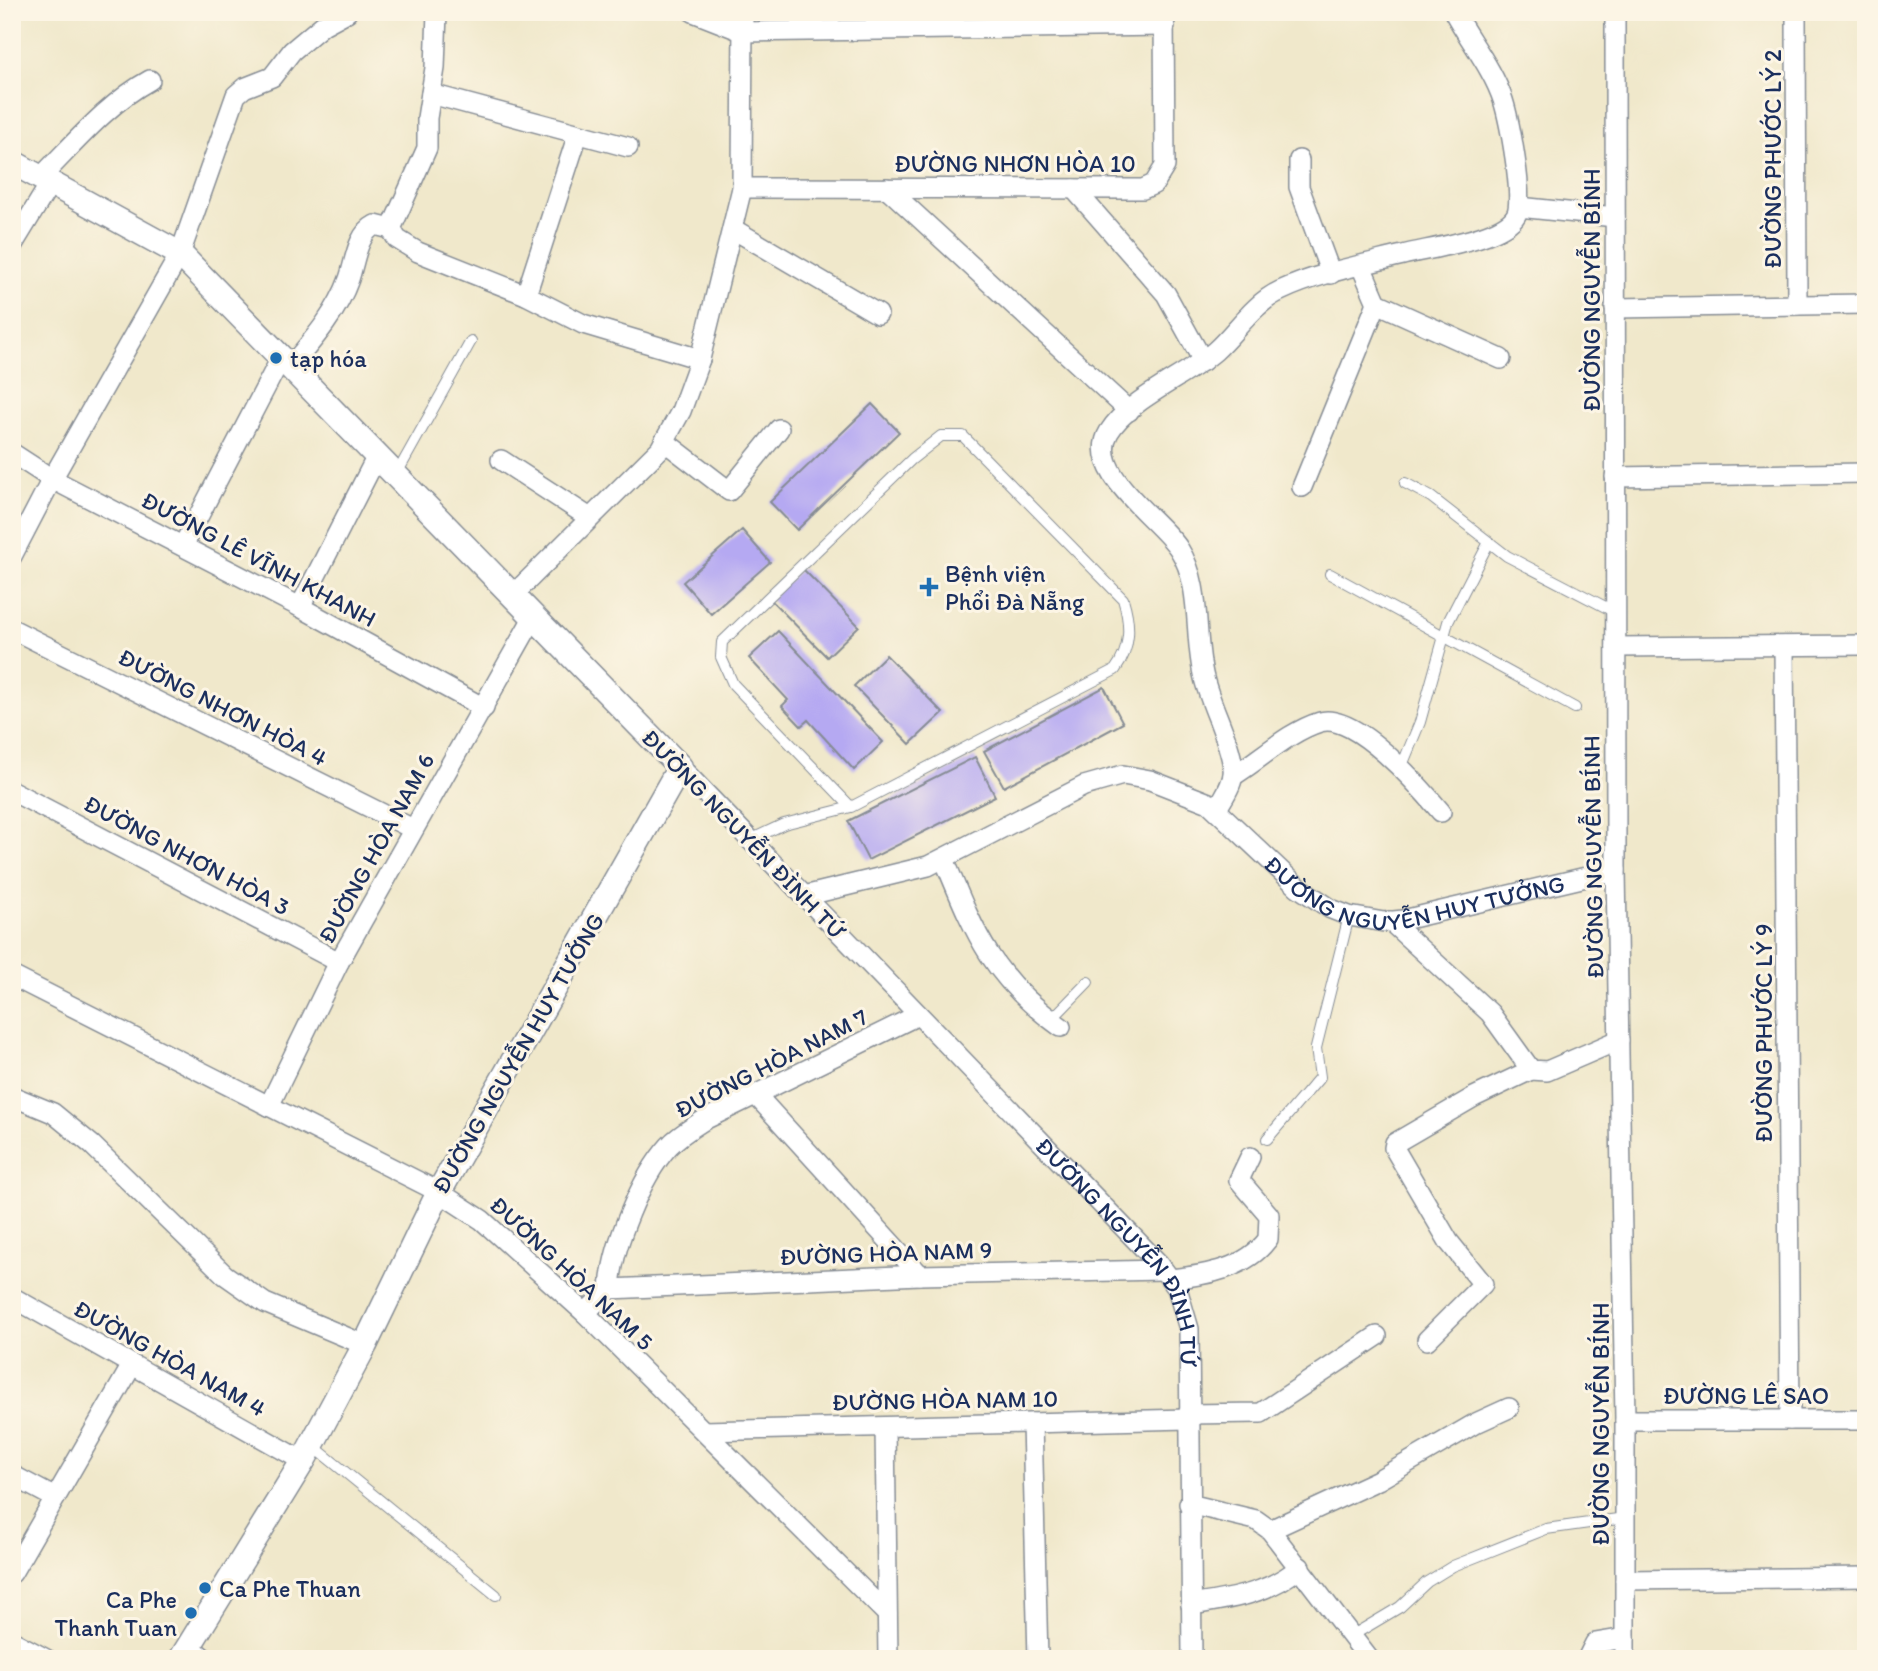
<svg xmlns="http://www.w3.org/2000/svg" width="1878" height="1671" viewBox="0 0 1878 1671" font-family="Itim,sans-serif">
  <rect width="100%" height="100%" fill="#fcf5e5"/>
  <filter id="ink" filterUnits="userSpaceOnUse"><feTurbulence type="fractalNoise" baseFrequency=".0143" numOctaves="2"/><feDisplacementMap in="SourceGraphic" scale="14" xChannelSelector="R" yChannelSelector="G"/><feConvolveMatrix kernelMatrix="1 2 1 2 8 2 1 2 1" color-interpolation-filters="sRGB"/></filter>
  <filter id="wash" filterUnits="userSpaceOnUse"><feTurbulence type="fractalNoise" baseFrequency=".00686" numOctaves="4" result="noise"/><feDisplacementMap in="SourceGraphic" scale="28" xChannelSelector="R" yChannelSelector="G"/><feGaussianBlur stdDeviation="1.57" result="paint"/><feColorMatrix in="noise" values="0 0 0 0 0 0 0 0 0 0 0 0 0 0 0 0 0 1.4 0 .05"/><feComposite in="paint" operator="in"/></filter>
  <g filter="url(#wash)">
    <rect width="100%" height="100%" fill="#f0e8cb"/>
    <g id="blocks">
      <g fill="#b5a9f2">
        <polygon points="872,404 899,432 797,530 770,502"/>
        <polygon points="742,530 770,562 711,614 683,582"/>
        <polygon points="802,568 859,626 827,657 770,599"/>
        <polygon points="778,631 883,742 854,770 808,720 801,726 782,706 788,700 749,658"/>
        <polygon points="886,655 943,713 910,744 854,686"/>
        <polygon points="1104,687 1123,723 1004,787 984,751"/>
        <polygon points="975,757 995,796 868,860 848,821"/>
      </g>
    </g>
  </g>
  <g filter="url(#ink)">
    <use href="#blocks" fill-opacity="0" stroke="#868c94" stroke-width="2"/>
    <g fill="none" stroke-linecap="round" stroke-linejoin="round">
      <g stroke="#868c94" stroke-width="12">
        <g id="service">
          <polyline points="396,475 471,341"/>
          <polyline points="1405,483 1431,497 1507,556 1615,612"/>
          <polyline points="1330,574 1575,708"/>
          <polyline points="1401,768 1420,722 1448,622 1488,544"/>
          <path d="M750,840l34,-16 67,-17 264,-137c16,-22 16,-45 8,-71l-160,-163h-22l-29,23 -190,183 -1,15 12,27 118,123"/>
          <polyline points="1051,1020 1088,982"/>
          <polyline points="1267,1139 1320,1077 1316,1048 1349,916"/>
          <polyline points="312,1445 496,1595"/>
          <polyline points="1353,1635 1400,1607 1427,1582 1453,1566 1546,1529 1625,1518"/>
        </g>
      </g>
      <g stroke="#868c94" stroke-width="22">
        <g id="minor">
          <polyline points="693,12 744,32 1165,26"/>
          <polyline points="1615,12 1616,870 1625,1420 1625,1659"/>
          <polyline points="1796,12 1797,305"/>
          <polyline points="431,94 628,147"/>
          <polyline points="1299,160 1299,187 1331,274"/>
          <path d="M41,177c34,-34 67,-74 109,-97"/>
          <polyline points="742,188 1143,189 1154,184 1165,166 1164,12"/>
          <polyline points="887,188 1129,411"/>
          <polyline points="1074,189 1166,294 1203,361"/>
          <polyline points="1519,207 1615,217"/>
          <polyline points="391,229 397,239 418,252 526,295 583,324 700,359"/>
          <polyline points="391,229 427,148 427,118 435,68 437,12"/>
          <polyline points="733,229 878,314"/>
          <polyline points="12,246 51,182"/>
          <polyline points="1361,266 1377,303 1501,359"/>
          <polyline points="526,295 578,134"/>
          <polyline points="1615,308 1866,304"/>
          <path d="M290,367c23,-27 47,-54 59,-88 6,-17 8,-45 26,-54l16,4"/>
          <polyline points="664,441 729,491 779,429"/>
          <polyline points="12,453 52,479 300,607 484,708"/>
          <polyline points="501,460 590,518"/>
          <polyline points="1615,477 1866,473"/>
          <polyline points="1302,487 1377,303"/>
          <polyline points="183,546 281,358"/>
          <polyline points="12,556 52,479 180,254 236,95 244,88 272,77 292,51 323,25 347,12"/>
          <polyline points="512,596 660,449 681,411 700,359 742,188 743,12"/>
          <polyline points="300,607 377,456"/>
          <polyline points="12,629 413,829"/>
          <polyline points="1784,646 1790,1420"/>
          <polyline points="1616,647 1866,645"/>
          <path id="s1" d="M680,767l479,497 18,24 12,41 3,330"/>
          <path d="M1233,776c28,-17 55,-44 87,-54 34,-11 100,65 121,90"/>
          <polyline points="12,791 339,962"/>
          <path d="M1217,809c6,-11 18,-27 16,-41 -3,-28 -22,-61 -29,-90 -11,-43 -1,-91 -25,-129 -19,-30 -94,-77 -70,-117 20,-33 76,-55 106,-81 21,-19 39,-48 65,-60 38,-18 82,-26 123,-36 26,-7 100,-16 113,-40 9,-16 -7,-96 -13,-115 -10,-31 -34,-60 -49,-88"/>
          <path d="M944,859c31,75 48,119 117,168"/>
          <path id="s2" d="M804,896l124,-30 156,-80 39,-11 27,5 59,23 89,84 33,22 18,7 35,6 19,-2 213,-50"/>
          <polyline points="1390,921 1490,1013 1531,1070 1547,1071 1619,1040"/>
          <polyline points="12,976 439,1192 482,1220 585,1313 887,1614"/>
          <polyline points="756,1095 920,1275"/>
          <polyline points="12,1096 53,1113 92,1145 225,1275 265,1303 365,1345"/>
          <polyline points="269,1106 339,962 533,618"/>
          <path d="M1171,1279c35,-4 75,-10 97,-40l1,-24 -30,-35 11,-23"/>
          <polyline points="610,1289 920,1275 1163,1270"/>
          <polyline points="12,1297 303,1461"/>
          <path d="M585,1313l25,-24c2,-42 31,-112 59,-143 10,-11 23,-18 35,-26l214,-105"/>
          <polyline points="1427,1340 1483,1284 1449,1242 1394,1148 1395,1143 1474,1097 1531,1070"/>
          <polyline points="1188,1414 1261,1413 1377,1336"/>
          <polyline points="1625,1420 1866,1420"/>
          <polyline points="1032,1423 1038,1659"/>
          <polyline points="885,1427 888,1659"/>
          <polyline points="704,1431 1188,1419"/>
          <polyline points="12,1475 55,1498"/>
          <polyline points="1189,1504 1256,1520 1270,1530 1369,1659"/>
          <polyline points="1270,1530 1378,1480 1476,1423 1509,1408"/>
          <polyline points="12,1573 132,1365"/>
          <polyline points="1625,1580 1866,1577"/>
          <path d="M1191,1605c39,-6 78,-11 109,-38"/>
          <polyline points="12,1641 46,1659"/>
          <polyline points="189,1646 205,1659"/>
          <polyline points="1587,1659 1595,1643 1625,1638"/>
        </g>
      </g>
      <g stroke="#868c94" stroke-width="27">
        <polyline id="tertiary" points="12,162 180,254 680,767 439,1192 365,1345 303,1461 181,1659"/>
      </g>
      <use href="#service" stroke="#fff" stroke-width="10"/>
      <use href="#minor" stroke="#fff" stroke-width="19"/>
      <use href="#tertiary" stroke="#fff" stroke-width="24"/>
    </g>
  </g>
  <g fill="#1f6fb2" stroke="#fcf5e5" stroke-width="2.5">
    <circle cx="276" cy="358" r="7"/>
    <path d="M925.5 576.5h7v7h7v7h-7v7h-7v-7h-7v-7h7z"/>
    <circle cx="205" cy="1588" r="7"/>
    <circle cx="191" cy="1613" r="7"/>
  </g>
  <g text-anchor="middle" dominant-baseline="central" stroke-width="6" stroke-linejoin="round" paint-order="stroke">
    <g font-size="24" fill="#1b2f5e" stroke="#fcf5e5">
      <text transform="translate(1772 159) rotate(-90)">ĐƯỜNG PHƯỚC LÝ 2</text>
      <text x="1015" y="163">ĐƯỜNG NHƠN HÒA 10</text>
      <text transform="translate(1591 290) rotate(-90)">ĐƯỜNG NGUYỄN BÍNH</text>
      <text transform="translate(259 559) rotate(28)">ĐƯỜNG LÊ VĨNH KHANH</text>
      <text transform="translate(223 707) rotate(27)">ĐƯỜNG NHƠN HÒA 4</text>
      <text transform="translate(744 834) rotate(46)">ĐƯỜNG NGUYỄN ĐÌNH TỨ</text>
      <text transform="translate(376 848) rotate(-61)">ĐƯỜNG HÒA NAM 6</text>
      <text transform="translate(187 855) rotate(28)">ĐƯỜNG NHƠN HÒA 3</text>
      <text transform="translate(1593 857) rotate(-91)">ĐƯỜNG NGUYỄN BÍNH</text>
      <text stroke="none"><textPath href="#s2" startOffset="676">ĐƯỜNG NGUYỄN HUY TƯỞNG</textPath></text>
      <text transform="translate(1763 1033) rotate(-90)">ĐƯỜNG PHƯỚC LÝ 9</text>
      <text transform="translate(518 1053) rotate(-60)">ĐƯỜNG NGUYỄN HUY TƯỞNG</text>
      <text transform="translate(771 1063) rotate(-27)">ĐƯỜNG HÒA NAM 7</text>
      <text transform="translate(886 1253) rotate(-2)">ĐƯỜNG HÒA NAM 9</text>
      <text stroke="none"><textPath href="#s1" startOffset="660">ĐƯỜNG NGUYỄN ĐÌNH TỨ</textPath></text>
      <text transform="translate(572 1273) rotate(43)">ĐƯỜNG HÒA NAM 5</text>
      <text transform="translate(170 1358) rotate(29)">ĐƯỜNG HÒA NAM 4</text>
      <text x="1746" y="1395">ĐƯỜNG LÊ SAO</text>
      <text transform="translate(945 1400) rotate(-1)">ĐƯỜNG HÒA NAM 10</text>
      <text transform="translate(1600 1424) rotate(-90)">ĐƯỜNG NGUYỄN BÍNH</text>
    </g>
    <g font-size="24" fill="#1b2f5e" stroke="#fcf5e5" text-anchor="start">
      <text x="290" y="358">tạp hóa</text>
      <text x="945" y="573">Bệnh viện<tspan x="945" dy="28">Phổi Đà Nẵng</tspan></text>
      <text x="219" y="1588">Ca Phe Thuan</text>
      <text x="177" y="1599" text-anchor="end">Ca Phe<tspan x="177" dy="28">Thanh Tuan</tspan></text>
    </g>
  </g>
  <rect width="1878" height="1671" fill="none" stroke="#fcf5e5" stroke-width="42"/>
</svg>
